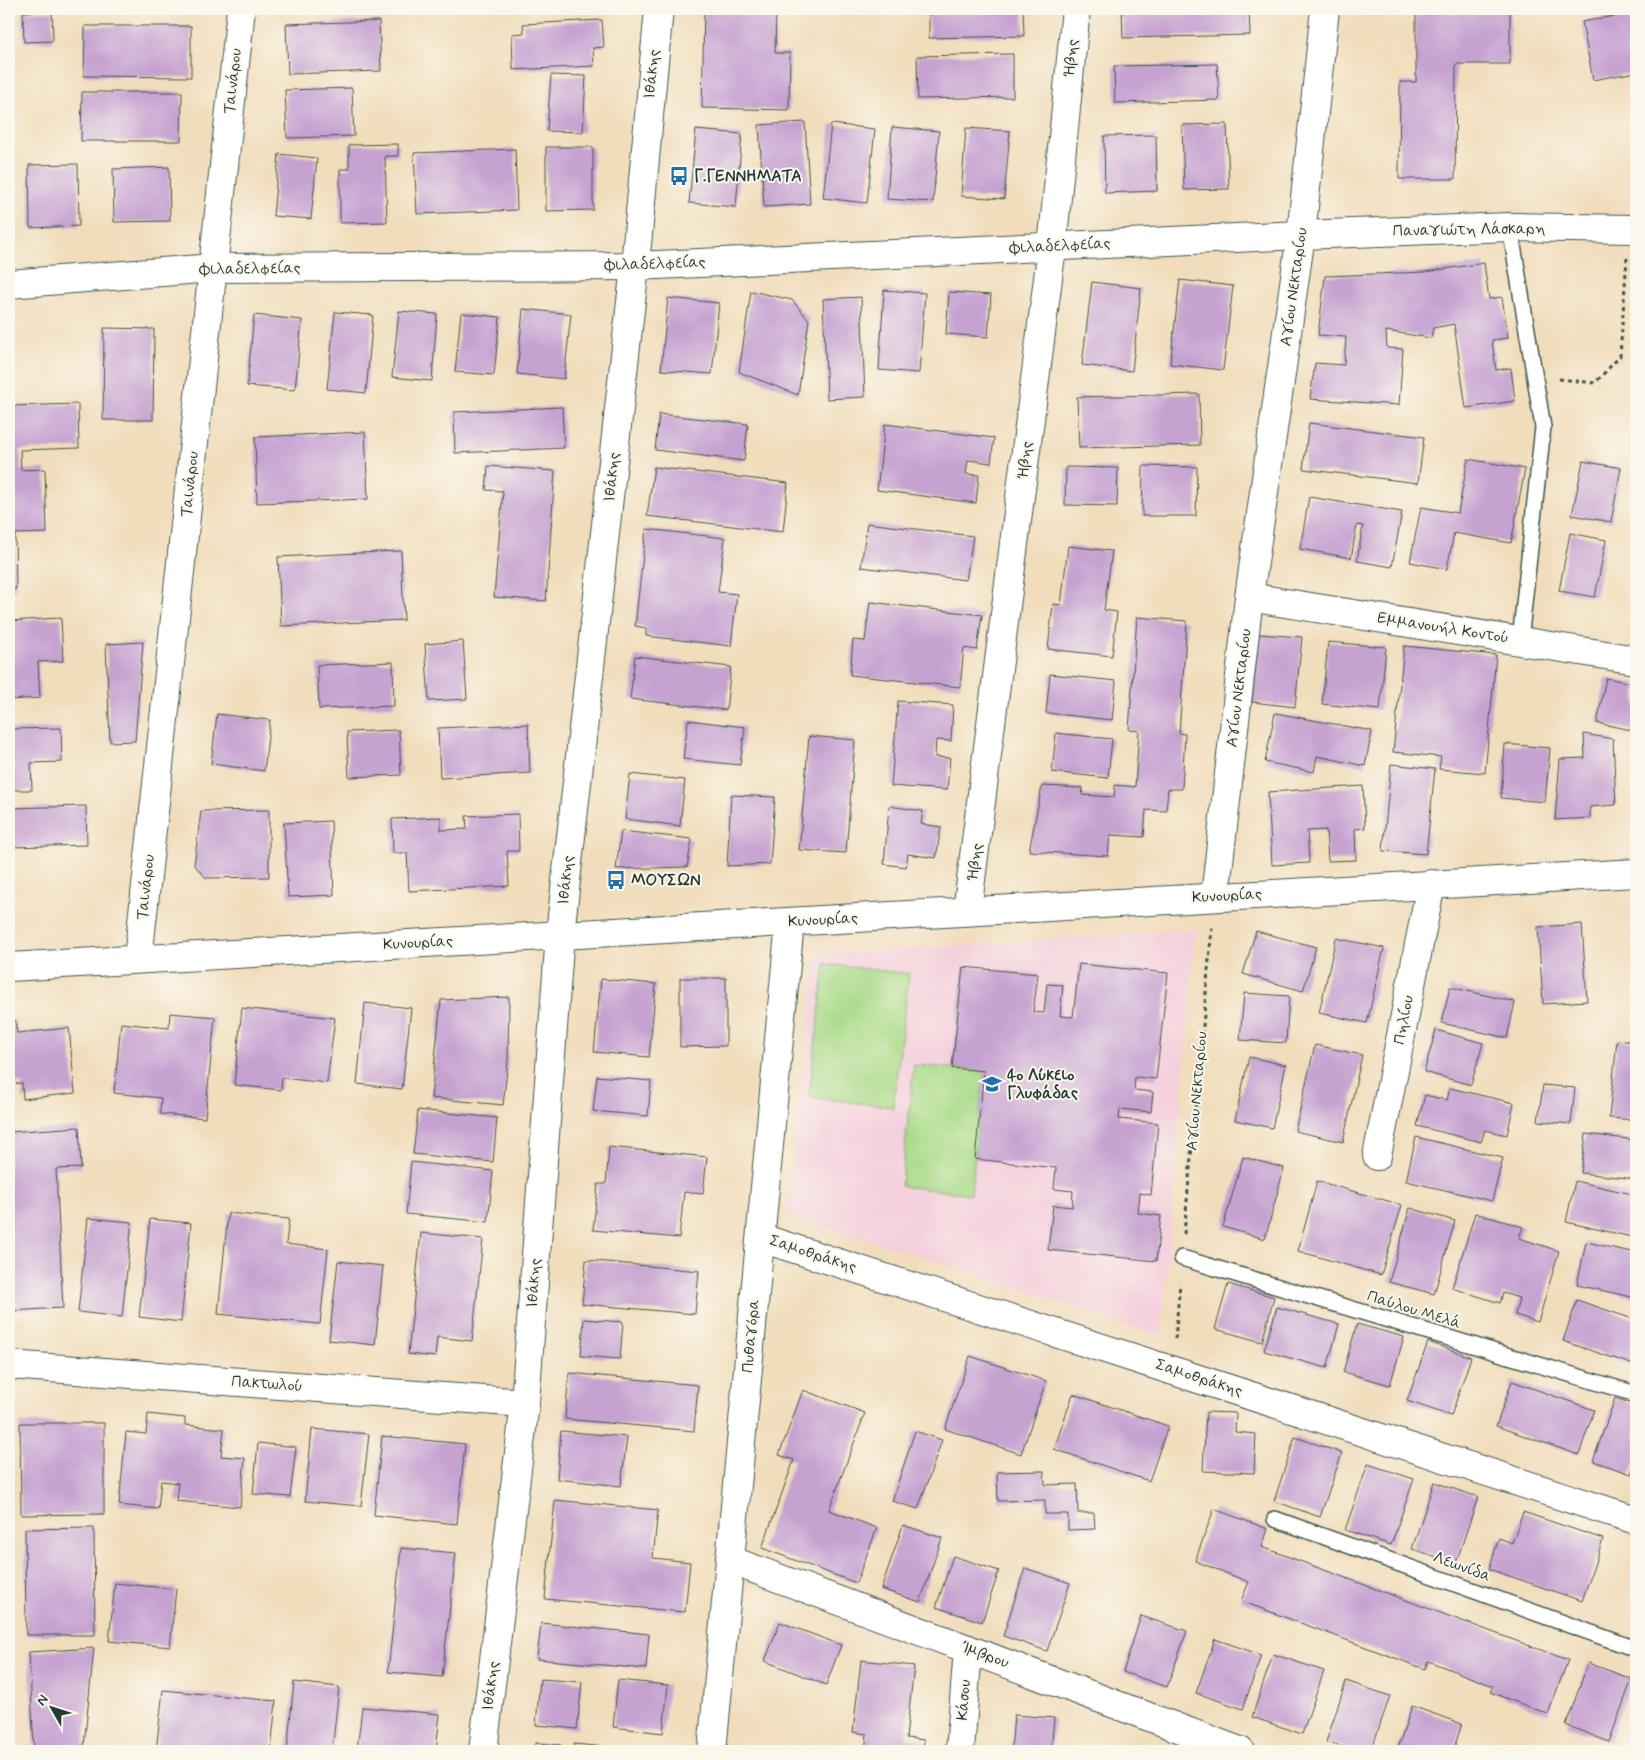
<svg xmlns="http://www.w3.org/2000/svg" width="1645" height="1760" viewBox="0 0 1645 1760" font-family="Mynerve,sans-serif">
  <rect width="100%" height="100%" fill="#fbf7ec"/>
  <filter id="ink" filterUnits="userSpaceOnUse"><feTurbulence type="fractalNoise" baseFrequency=".02" numOctaves="2"/><feDisplacementMap in="SourceGraphic" scale="10" xChannelSelector="R" yChannelSelector="G"/><feConvolveMatrix kernelMatrix="1 2 1 2 8 2 1 2 1" color-interpolation-filters="sRGB"/></filter>
  <filter id="wash" filterUnits="userSpaceOnUse"><feTurbulence type="fractalNoise" baseFrequency=".0096" numOctaves="4" result="noise"/><feDisplacementMap in="SourceGraphic" scale="20" xChannelSelector="R" yChannelSelector="G"/><feGaussianBlur stdDeviation="1.12" result="paint"/><feColorMatrix in="noise" values="0 0 0 0 0 0 0 0 0 0 0 0 0 0 0 0 0 1.4 0 .05"/><feComposite in="paint" operator="in"/></filter>
  <g filter="url(#wash)">
    <rect width="100%" height="100%" fill="#f1ddbc"/>
    <polygon fill="#f4cfdc" points="1196,930 1161,1337 977,1274 787,1214 817,955"/>
    <g fill="#aadb8a" stroke="#648c5f">
      <polygon points="825,964 909,974 893,1107 809,1097"/>
      <polygon points="914,1065 984,1071 971,1194 901,1186"/>
    </g>
    <g id="blocks">
      <g fill="#c6a2d1">
        <polygon points="704,9 776,9 775,53 790,53 789,110 702,108"/>
        <polygon points="929,9 1023,9 1024,36 929,38"/>
        <polygon points="1122,9 1249,9 1250,35 1123,38"/>
        <polygon points="1416,9 1510,9 1510,64 1456,64 1455,179 1399,179 1400,82 1416,82"/>
        <polygon points="52,11 53,41 24,42 23,12"/>
        <polygon points="1636,12 1636,72 1593,80 1582,22"/>
        <polygon points="602,20 604,47 593,48 594,66 513,70 512,34 524,33 523,24"/>
        <polygon points="379,21 381,71 288,74 286,24"/>
        <polygon points="85,26 191,26 191,77 84,76"/>
        <polygon points="1013,54 1013,97 918,99 917,56"/>
        <polygon points="1217,64 1219,100 1115,103 1114,66"/>
        <polygon points="551,75 586,76 583,132 547,131"/>
        <polygon points="352,88 354,136 287,138 285,90"/>
        <polygon points="82,92 182,92 181,141 81,141"/>
        <polygon points="805,122 810,204 764,207 759,125"/>
        <polygon points="831,124 875,129 867,203 823,198"/>
        <polygon points="1227,124 1229,189 1184,190 1182,125"/>
        <polygon points="892,127 939,131 933,202 887,199"/>
        <polygon points="966,128 1010,131 1004,199 961,196"/>
        <polygon points="696,130 742,134 736,207 689,203"/>
        <polygon points="1156,135 1157,191 1105,193 1104,136"/>
        <polygon points="398,144 398,156 385,156 387,222 340,223 340,169 349,169 349,145"/>
        <polygon points="546,147 593,147 593,210 546,211"/>
        <polygon points="515,149 517,210 417,214 414,153"/>
        <polygon points="279,154 317,158 311,219 273,216"/>
        <polygon points="78,164 79,226 30,228 29,165"/>
        <polygon points="169,167 170,221 114,222 113,169"/>
        <polygon points="9,175 12,175 13,229 9,229"/>
        <polygon points="1484,263 1489,299 1502,297 1508,338 1492,340 1496,370 1511,368 1515,401 1466,408 1454,324 1433,328 1431,338 1386,331 1387,348 1403,349 1399,405 1310,399 1315,363 1344,365 1346,337 1318,335 1325,276 1425,272"/>
        <polygon points="1180,280 1233,286 1223,370 1170,364"/>
        <polygon points="1092,282 1141,288 1132,371 1082,365"/>
        <polygon points="884,290 925,293 919,373 879,370"/>
        <polygon points="751,291 792,300 809,320 798,395 739,372"/>
        <polygon points="949,292 991,295 988,337 946,334"/>
        <polygon points="861,297 865,397 827,399 823,299"/>
        <polygon points="668,298 719,303 712,374 661,370"/>
        <polygon points="523,309 571,314 564,379 517,374"/>
        <polygon points="399,311 437,314 432,381 392,377"/>
        <polygon points="335,312 373,315 366,393 327,389"/>
        <polygon points="461,313 500,317 494,375 455,372"/>
        <polygon points="254,315 302,320 295,390 247,386"/>
        <polygon points="104,328 154,329 153,420 103,420"/>
        <polygon points="1199,394 1200,445 1079,448 1077,397"/>
        <polygon points="78,404 79,448 20,450 21,470 45,469 47,533 15,534 16,589 9,590 9,406"/>
        <polygon points="562,407 564,448 455,453 454,412"/>
        <polygon points="659,414 748,424 744,461 655,450"/>
        <polygon points="1309,423 1424,437 1418,483 1303,469"/>
        <polygon points="885,424 994,438 991,463 968,460 966,474 979,475 976,503 877,490"/>
        <polygon points="365,432 368,499 257,503 255,437"/>
        <polygon points="1468,459 1525,469 1511,543 1454,533 1447,569 1410,562 1421,507 1458,513"/>
        <polygon points="1583,461 1621,468 1611,522 1572,515"/>
        <polygon points="488,466 555,471 546,601 494,597 503,491 486,490"/>
        <polygon points="1143,466 1197,467 1196,516 1142,516"/>
        <polygon points="654,467 788,483 783,532 647,516"/>
        <polygon points="1066,467 1118,468 1117,506 1065,505"/>
        <polygon points="1309,497 1402,512 1392,567 1357,561 1363,526 1357,525 1351,558 1300,549"/>
        <polygon points="867,523 973,536 966,580 861,567"/>
        <polygon points="646,529 725,538 718,592 737,594 731,646 646,636 646,628 635,626"/>
        <polygon points="1570,533 1606,540 1595,597 1559,591"/>
        <polygon points="1068,546 1112,551 1104,610 1117,612 1112,656 1048,649 1053,604 1061,605"/>
        <polygon points="401,551 404,620 281,626 278,557"/>
        <polygon points="870,602 982,615 977,650 964,648 960,687 850,675 853,640 865,641"/>
        <polygon points="1137,617 1187,621 1179,733 1185,734 1182,789 1168,789 1166,811 1146,810 1144,837 1110,835 1108,856 1029,851 1042,786 1083,788 1082,795 1114,797 1115,785 1135,787 1139,731 1129,730"/>
        <polygon points="61,618 63,661 38,662 40,698 9,700 9,621"/>
        <polygon points="1259,634 1302,637 1295,707 1252,702"/>
        <polygon points="463,641 467,699 429,701 425,644"/>
        <polygon points="143,642 135,741 110,742 106,644"/>
        <polygon points="1328,642 1386,647 1380,710 1322,704"/>
        <polygon points="1404,646 1496,655 1485,773 1439,769 1441,757 1393,752"/>
        <polygon points="635,656 731,667 726,710 630,699"/>
        <polygon points="393,662 394,706 319,709 317,665"/>
        <polygon points="1050,674 1116,681 1112,720 1046,713"/>
        <polygon points="1606,678 1636,684 1636,731 1597,723"/>
        <polygon points="898,701 953,705 951,741 936,740 935,757 950,758 947,790 891,786"/>
        <polygon points="1275,713 1372,731 1365,766 1317,756 1314,772 1265,762"/>
        <polygon points="217,714 270,720 264,771 211,764"/>
        <polygon points="688,720 745,727 740,765 683,759"/>
        <polygon points="528,724 530,773 440,778 438,728"/>
        <polygon points="61,728 62,762 31,763 32,790 9,790 9,729"/>
        <polygon points="399,730 401,775 349,777 347,732"/>
        <polygon points="1056,733 1112,739 1108,778 1052,772"/>
        <polygon points="1584,734 1613,739 1616,805 1590,807 1590,818 1555,820 1560,759 1585,758"/>
        <polygon points="809,736 855,740 846,853 799,850"/>
        <polygon points="1505,744 1550,748 1545,802 1501,798"/>
        <polygon points="1391,764 1435,769 1426,854 1383,851"/>
        <polygon points="630,774 685,780 680,826 625,819"/>
        <polygon points="1363,786 1365,828 1355,829 1356,860 1328,861 1326,830 1307,831 1309,863 1272,865 1268,792"/>
        <polygon points="731,795 775,797 770,864 727,866"/>
        <polygon points="86,806 87,845 9,847 9,808"/>
        <polygon points="889,806 923,811 921,824 941,827 936,858 908,854 906,867 884,864"/>
        <polygon points="269,810 269,877 206,878 194,865 201,811"/>
        <polygon points="518,814 519,851 507,851 509,886 409,891 407,853 393,853 392,819 441,817 441,830 467,829 466,816"/>
        <polygon points="331,821 334,895 288,897 284,823"/>
        <polygon points="621,831 692,839 687,867 616,869"/>
        <polygon points="1582,924 1587,1001 1543,1004 1538,927"/>
        <polygon points="1256,931 1316,947 1303,991 1243,974"/>
        <polygon points="1336,938 1384,948 1367,1023 1319,1013"/>
        <polygon points="1079,964 1168,973 1156,1079 1135,1077 1134,1090 1153,1092 1151,1112 1120,1109 1119,1119 1158,1123 1151,1195 1140,1193 1138,1213 1161,1216 1156,1261 1048,1250 1053,1205 1072,1207 1073,1191 1054,1189 1056,1168 975,1159 984,1071 952,1068 963,967 1038,974 1033,1012 1044,1013 1047,984 1063,985 1060,1016 1073,1017"/>
        <polygon points="680,978 726,978 726,1046 680,1047"/>
        <polygon points="601,979 656,984 649,1057 594,1052"/>
        <polygon points="1450,987 1515,1002 1507,1038 1442,1023"/>
        <polygon points="1244,993 1289,996 1286,1043 1240,1040"/>
        <polygon points="509,997 508,1061 503,1105 431,1098 441,1000"/>
        <polygon points="365,1003 411,1008 402,1089 357,1084"/>
        <polygon points="242,1008 335,1018 327,1083 282,1078 281,1090 234,1085"/>
        <polygon points="170,1013 215,1017 205,1118 160,1114 161,1098 114,1093 121,1023 169,1028"/>
        <polygon points="15,1020 17,1033 69,1028 75,1093 23,1099 22,1083 9,1084 9,1021"/>
        <polygon points="1436,1030 1483,1043 1471,1085 1424,1072"/>
        <polygon points="1617,1040 1636,1042 1636,1120 1609,1118"/>
        <polygon points="1315,1045 1362,1055 1343,1142 1295,1131"/>
        <polygon points="1249,1057 1286,1065 1272,1128 1235,1120"/>
        <polygon points="597,1076 651,1081 648,1116 593,1111"/>
        <polygon points="1543,1085 1575,1088 1571,1124 1538,1121"/>
        <polygon points="1450,1088 1514,1103 1507,1135 1485,1130 1481,1142 1417,1126 1425,1095 1447,1100"/>
        <polygon points="418,1110 497,1118 493,1162 413,1154"/>
        <polygon points="79,1127 81,1168 56,1169 63,1308 9,1311 9,1132"/>
        <polygon points="1586,1134 1636,1140 1636,1179 1581,1173"/>
        <polygon points="1416,1137 1503,1158 1492,1201 1406,1181"/>
        <polygon points="609,1147 707,1157 703,1194 684,1192 679,1238 593,1230 598,1184 606,1184"/>
        <polygon points="1243,1157 1284,1168 1265,1239 1223,1227"/>
        <polygon points="411,1162 493,1171 488,1222 406,1214"/>
        <polygon points="1317,1181 1402,1205 1381,1275 1298,1251"/>
        <polygon points="1575,1181 1636,1195 1636,1238 1566,1222"/>
        <polygon points="1410,1208 1455,1221 1434,1294 1389,1282"/>
        <polygon points="228,1213 289,1219 286,1244 328,1249 320,1324 218,1314"/>
        <polygon points="1475,1213 1523,1227 1519,1238 1559,1251 1538,1322 1515,1315 1519,1298 1503,1293 1500,1303 1452,1288"/>
        <polygon points="88,1218 132,1222 122,1317 78,1312"/>
        <polygon points="150,1219 191,1223 181,1322 139,1317"/>
        <polygon points="421,1233 483,1239 472,1341 437,1337 435,1357 408,1354"/>
        <polygon points="1586,1242 1636,1253 1636,1298 1577,1285"/>
        <polygon points="586,1260 699,1271 695,1314 582,1304"/>
        <polygon points="338,1261 383,1266 375,1345 329,1340"/>
        <polygon points="1228,1284 1274,1297 1262,1342 1215,1329"/>
        <polygon points="1577,1300 1636,1320 1634,1365 1563,1341"/>
        <polygon points="1277,1307 1339,1324 1327,1368 1264,1351"/>
        <polygon points="584,1319 623,1322 620,1359 581,1356"/>
        <polygon points="1357,1324 1404,1337 1390,1385 1343,1372"/>
        <polygon points="1428,1342 1471,1357 1451,1416 1407,1401"/>
        <polygon points="970,1356 1046,1381 1021,1454 945,1429"/>
        <polygon points="569,1373 698,1385 694,1431 565,1419"/>
        <polygon points="1512,1381 1594,1410 1579,1455 1496,1426"/>
        <polygon points="803,1390 865,1413 829,1510 877,1528 856,1583 762,1548 794,1460 779,1455"/>
        <polygon points="1073,1394 1168,1426 1149,1481 1054,1449"/>
        <polygon points="1615,1398 1636,1405 1636,1459 1631,1474 1593,1461"/>
        <polygon points="1206,1412 1236,1413 1235,1432 1256,1434 1254,1473 1203,1471"/>
        <polygon points="148,1414 185,1418 185,1425 224,1429 221,1456 245,1458 240,1507 176,1501 178,1483 161,1481 158,1509 119,1505 126,1432 146,1434"/>
        <polygon points="20,1423 104,1423 104,1514 21,1515"/>
        <polygon points="312,1429 369,1434 361,1506 305,1501"/>
        <polygon points="561,1431 627,1437 621,1486 557,1479"/>
        <polygon points="915,1431 942,1440 918,1509 892,1501"/>
        <polygon points="382,1436 465,1444 457,1524 374,1515"/>
        <polygon points="1295,1437 1342,1453 1320,1517 1274,1501"/>
        <polygon points="258,1443 296,1447 290,1497 253,1494"/>
        <polygon points="1368,1464 1414,1479 1391,1545 1345,1530"/>
        <polygon points="1044,1471 1045,1485 1077,1484 1078,1513 1094,1513 1095,1529 1068,1530 1068,1514 1045,1514 1045,1500 998,1501 997,1472"/>
        <polygon points="1434,1482 1478,1497 1456,1563 1412,1549"/>
        <polygon points="555,1500 658,1510 653,1558 690,1562 685,1612 545,1599"/>
        <polygon points="1214,1509 1268,1529 1262,1547 1568,1660 1548,1714 1490,1692 1493,1686 1428,1661 1425,1669 1241,1601 1249,1582 1195,1561"/>
        <polygon points="1523,1512 1603,1539 1582,1601 1489,1569 1499,1538 1512,1543"/>
        <polygon points="903,1525 942,1538 920,1602 881,1589"/>
        <polygon points="94,1528 95,1635 26,1635 25,1529"/>
        <polygon points="401,1548 456,1553 442,1677 388,1672"/>
        <polygon points="953,1556 999,1571 982,1622 936,1607"/>
        <polygon points="1025,1568 1070,1583 1047,1651 1003,1636"/>
        <polygon points="115,1583 176,1589 170,1647 109,1641"/>
        <polygon points="1141,1616 1187,1631 1167,1687 1123,1672"/>
        <polygon points="780,1622 841,1645 826,1685 765,1661"/>
        <polygon points="541,1623 649,1634 646,1669 537,1659"/>
        <polygon points="1215,1639 1261,1655 1243,1709 1196,1693"/>
        <polygon points="94,1648 84,1746 34,1749 29,1652"/>
        <polygon points="1273,1654 1324,1671 1302,1734 1252,1717"/>
        <polygon points="861,1660 914,1666 906,1738 924,1740 923,1751 865,1751 867,1734 853,1732"/>
        <polygon points="1588,1663 1632,1679 1609,1742 1566,1725"/>
        <polygon points="540,1679 582,1682 577,1729 536,1725"/>
        <polygon points="618,1680 668,1685 663,1733 613,1727"/>
        <polygon points="1346,1681 1390,1696 1371,1751 1355,1751 1326,1742"/>
        <polygon points="294,1682 339,1687 332,1751 287,1751"/>
        <polygon points="163,1690 276,1701 271,1751 156,1751"/>
        <polygon points="1412,1706 1462,1724 1453,1751 1397,1751"/>
        <polygon points="362,1707 440,1714 436,1751 357,1751"/>
        <polygon points="1014,1715 1054,1718 1051,1751 1011,1751"/>
        <polygon points="536,1743 561,1745 561,1751 535,1751"/>
        <polygon points="574,1744 640,1750 640,1751 573,1751"/>
      </g>
    </g>
  </g>
  <g filter="url(#ink)">
    <use href="#blocks" fill-opacity="0" stroke="#3e5548" stroke-width="1"/>
    <g fill="none" stroke-linecap="round" stroke-linejoin="round">
      <g stroke="#3e5548" stroke-width="18">
        <g id="service">
          <polyline points="1510,227 1543,427 1520,641"/>
          <polyline points="1182,1258 1636,1394"/>
          <polyline points="1275,1519 1636,1649"/>
        </g>
      </g>
      <g stroke="#3e5548" stroke-width="30">
        <g id="minor">
          <polyline points="9,284 213,268 635,266 1301,235 1510,227 1636,229"/>
          <polyline points="1249,597 1636,660"/>
          <polyline points="1215,897 1249,597 1301,235 1325,9"/>
          <polyline points="967,911 1052,247 1076,9"/>
          <polyline points="138,959 241,9"/>
          <polyline points="1377,1156 1431,884"/>
          <polyline points="761,1238 1636,1520"/>
          <polyline points="9,1365 525,1403"/>
          <polyline points="730,1560 1240,1751"/>
          <polyline points="712,1751 790,922"/>
          <polyline points="960,1751 968,1649"/>
        </g>
      </g>
      <g stroke="#3e5548" stroke-width="30">
        <g id="tertiary">
          <polyline points="9,967 1636,873"/>
          <polyline points="483,1751 525,1403 560,934 635,266 659,9"/>
        </g>
      </g>
      <g stroke="#3e5548" stroke-width="3" stroke-dasharray="4 4" stroke-linecap="butt">
        <polyline points="1559,379 1595,383 1620,356 1627,258"/>
        <polyline points="1184,1234 1212,927"/>
        <polyline points="1175,1339 1180,1283"/>
      </g>
      <use href="#service" stroke="#fff" stroke-width="15"/>
      <use href="#minor" stroke="#fff" stroke-width="28"/>
      <use href="#tertiary" stroke="#fff" stroke-width="28"/>
    </g>
  </g>
  <defs>
    <g id="bus-bare" transform="scale(1.5)"><path d="M-5-6H5V4H4V6H2V4H-2V6H-4V4H-5ZM-3.5-4V0h7V-4ZM-3.5 1.2v1.5H-2V1.2ZM2 1.2v1.5H3.5V1.2Z" fill="#1f6fb2" stroke="#fbf7ec" stroke-width="2.5" paint-order="stroke"/></g>
    <g id="school-bare" transform="scale(1.5)"><path d="M0-5L7-2L0 1L-7-2ZM-4 1L0 2.5L4 1V4Q0 6-4 4Z" fill="#1f6fb2" stroke="#fbf7ec" stroke-width="2.5" paint-order="stroke"/></g>
  </defs>
  <g fill-rule="evenodd">
    <use href="#bus-bare" x="679" y="176"/>
    <use href="#bus-bare" x="616" y="880"/>
    <use href="#school-bare" x="992" y="1084"/>
  </g>
  <g text-anchor="middle" dominant-baseline="central" stroke-width="4" stroke-linejoin="round" paint-order="stroke">
    <g font-size="16" fill="#1f3d34" stroke="#fbf7ec">
      <text transform="translate(1071 58) rotate(-84)">Ήβης</text>
      <text transform="translate(652 74) rotate(-84)">Ιθάκης</text>
      <text transform="translate(233 81) rotate(-84)">Ταινάρου</text>
      <text transform="translate(1469 230) rotate(-1)">Παναγιώτη Λάσκαρη</text>
      <text transform="translate(1060 246) rotate(-3)">Φιλαδελφείας</text>
      <text transform="translate(655 264) rotate(-2)">Φιλαδελφείας</text>
      <text transform="translate(250 269) rotate(-1)">Φιλαδελφείας</text>
      <text transform="translate(1294 287) rotate(-82)">Αγίου Νεκταρίου</text>
      <text transform="translate(1025 460) rotate(-83)">Ήβης</text>
      <text transform="translate(612 477) rotate(-84)">Ιθάκης</text>
      <text transform="translate(190 484) rotate(-84)">Ταινάρου</text>
      <text transform="translate(1443 628) rotate(9)">Εμμανουήλ Κοντού</text>
      <text transform="translate(1239 688) rotate(-83)">Αγίου Νεκταρίου</text>
      <text transform="translate(975 862) rotate(-82)">Ήβης</text>
      <text transform="translate(566 880) rotate(-84)">Ιθάκης</text>
      <text transform="translate(146 887) rotate(-84)">Ταινάρου</text>
      <text transform="translate(1227 896) rotate(-3)">Κυνουρίας</text>
      <text transform="translate(823 920) rotate(-3)">Κυνουρίας</text>
      <text transform="translate(418 943) rotate(-3)">Κυνουρίας</text>
      <text transform="translate(1404 1020) rotate(-79)">Πηλίου</text>
      <text transform="translate(1197 1091) rotate(-85)">Αγίου Νεκταρίου</text>
      <text transform="translate(813 1254) rotate(18)">Σαμοθράκης</text>
      <text transform="translate(534 1283) rotate(-86)">Ιθάκης</text>
      <text transform="translate(1414 1310) rotate(17)">Παύλου Μελά</text>
      <text transform="translate(751 1336) rotate(-85)">Πυθαγόρα</text>
      <text transform="translate(1199 1378) rotate(18)">Σαμοθράκης</text>
      <text transform="translate(267 1384) rotate(4)">Πακτωλού</text>
      <text transform="translate(1462 1567) rotate(20)">Λεωνίδα</text>
      <text transform="translate(985 1655) rotate(20)">Ίμβρου</text>
      <text transform="translate(491 1686) rotate(-83)">Ιθάκης</text>
      <text transform="translate(964 1700) rotate(-86)">Κάσου</text>
    </g>
    <g font-size="16" font-weight="bold" fill="#1f3d34" stroke="#fbf7ec" text-anchor="start">
      <text x="694" y="176">Γ.ΓΕΝΝΗΜΑΤΑ</text>
      <text x="631" y="880">ΜΟΥΣΩΝ</text>
      <text x="1007" y="1075">4ο Λύκειο<tspan x="1007" dy="18">Γλυφάδας</tspan></text>
    </g>
  </g>
  <rect width="1645" height="1760" fill="none" stroke="#fbf7ec" stroke-width="30"/>
  <g transform="translate(52 1708) rotate(309)" stroke="#fbf7ec" stroke-width="4" paint-order="stroke">
  <path d="M0-4L9 19L0 12L-9 19Z" fill="#1f3d34"/>
  <text y="-8" font-size="14" font-weight="bold" text-anchor="middle" fill="#1f3d34">N</text>
  </g>
</svg>
